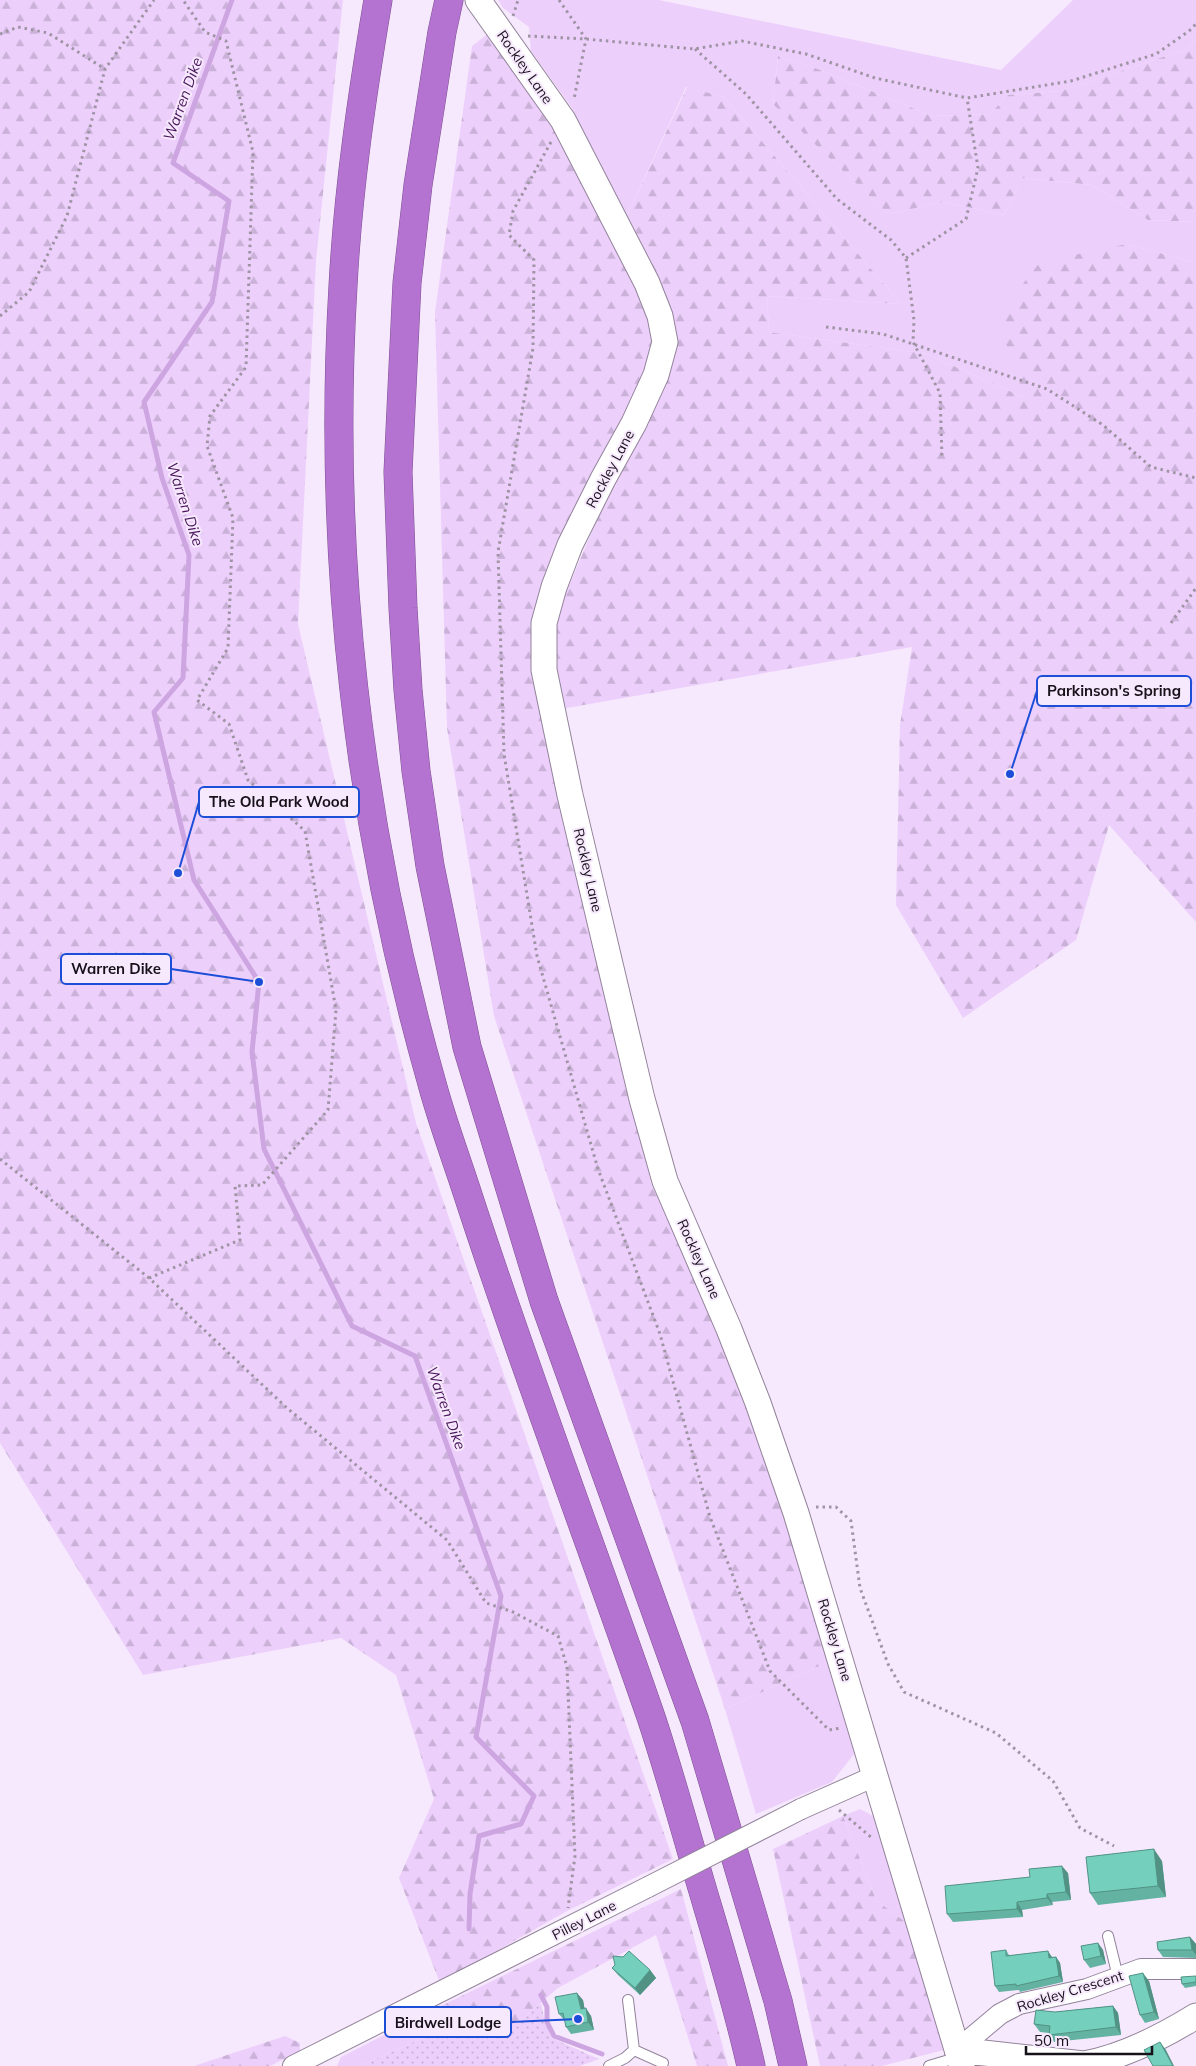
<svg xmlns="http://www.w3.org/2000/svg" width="1196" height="2066" font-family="Mulish,sans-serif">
  <defs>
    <pattern id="forest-firs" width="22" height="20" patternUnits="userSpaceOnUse" patternTransform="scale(1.25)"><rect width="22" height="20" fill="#edcffc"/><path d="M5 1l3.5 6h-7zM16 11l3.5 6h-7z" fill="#cab1d7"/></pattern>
    <pattern id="garden-dots" width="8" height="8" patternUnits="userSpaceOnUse" patternTransform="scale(1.25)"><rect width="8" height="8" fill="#edcffc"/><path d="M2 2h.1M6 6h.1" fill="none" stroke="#cab1d7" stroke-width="1.8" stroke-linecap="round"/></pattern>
  </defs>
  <rect width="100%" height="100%" fill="#f7e9fd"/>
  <path fill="#edcffc" d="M498,0H659L1001,70L1073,0H1196V40L1187,49L1061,91L1008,95L990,114L932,116L815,68L778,56L773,103L888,214L944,202L1004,215L1022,178L1092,185L1148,220L1196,222V263L1127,244L1023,397L927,354L769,332L767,296L901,304L724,97L686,87L625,220L572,108L531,51L529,27L503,8Z
    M828,1662L854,1754L832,1782L756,1814L725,1709Z
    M860,1809L877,1818L912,1927L876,1900L843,1816Z
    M445,2004L467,2019L359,2066H337L341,2057Z"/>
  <path fill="url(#forest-firs)" d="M0,0H343L316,261L298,624L416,1123L673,1859L567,1911L440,1983L399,1878L434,1799L396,1675L341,1638L143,1675L0,1443Z
    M489,33L561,135L607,224L653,329L647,370L535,675L651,1183L722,1340L783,1515L828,1662L725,1709L494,1016L447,728L435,312L472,46Z
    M1196,40V222L1148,220L1092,185L1022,178L1004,215L944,202L888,214L773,104L778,56L815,68L932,116L990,114L1008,95L1061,91L1187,49Z
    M687,87L724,97L901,304L767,296L769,332L927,354L1023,397L997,317L1040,262L1127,244L1196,263V922L1109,825L1076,940L963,1018L896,905L900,725L912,647L561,709L554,667L557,614L613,482L675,352L668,304L625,220Z
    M843,1816L876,1900L912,1927L944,2050L882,2066H820L773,1849Z
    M681,1889L728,2066H697L656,1935L558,1988L522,2019L485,2030L445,2004Z
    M285,2036L300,2043V2051L270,2066H194Z"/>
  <path fill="url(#garden-dots)" d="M541,2003L545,2023L552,2038L599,2059L580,2066H359L467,2019L485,2030L522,2019Z"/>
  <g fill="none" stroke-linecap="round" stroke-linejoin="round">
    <path stroke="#cda5e1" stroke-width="5" d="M232,0L173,163L229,201L212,302L144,402L162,478L189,555L183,678L154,712L194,880L259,982L252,1052L264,1149L352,1326L415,1356L501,1596L476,1737L534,1796L521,1824L479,1836L470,1894L469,1929
      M541,1995L547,2007V2022L554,2036L602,2054"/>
    <g stroke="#92839a" stroke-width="12">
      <path id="service" d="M1108,1936L1118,1977
        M628,2000L634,2050
        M634,2050L663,2063
        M609,2066L625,2058L634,2050
        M929,2066L959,2057"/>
    </g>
    <g stroke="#92839a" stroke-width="22">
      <path id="minor" d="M801,1809L875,1776
        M957,2050L1000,2014L1019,2004L1087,1989L1141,1969H1196
        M293,2066L648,1887"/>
    </g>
    <g stroke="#92839a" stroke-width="27">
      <path id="tertiary" d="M478,0L563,120L647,283L660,316L665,342L656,375L634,423L603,479L570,545L554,587L544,623V670L570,795L642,1099L665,1181L729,1329L758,1403L796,1513L962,2066
        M957,2050L1084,2064C1123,2057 1162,2037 1196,2016"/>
    </g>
    <g stroke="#7d5191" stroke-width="29">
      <path id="motorway" d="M378,0C362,95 348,190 343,286C327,553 358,823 431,1080C441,1118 455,1155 467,1192C524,1368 590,1541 651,1717C669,1771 684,1826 700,1881C718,1942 737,2003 751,2066
        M449,0L442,32L418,185L407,283L398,472L403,608L408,690L416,771L430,866L467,1047L544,1301L695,1721L778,2001L793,2066"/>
    </g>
    <path stroke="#9f94a4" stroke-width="3" stroke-dasharray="2.5 4" stroke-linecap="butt" d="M559,0L586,39L574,99
      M513,16L518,0
      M0,34L18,27L48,33L105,69
      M528,36L586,39L694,49L742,41L806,54L875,78L967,98L1071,81L1156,54L1189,31L1196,24
      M695,49L746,94L837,199L891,240L906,258L914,320L913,342L940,393L942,458
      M551,142L513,211L509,235L534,260L533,348L498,552L504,754L537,956L598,1169L660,1334L710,1517L770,1671L829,1730L841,1728
      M906,258L966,219L978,168L967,98
      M0,316L29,292L67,216L105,69L154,0
      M826,327L883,334L1047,389L1103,425L1151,467L1196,478
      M1171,623L1196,588
      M0,1159L149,1278L287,1408L447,1540L486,1603L513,1612L558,1636L567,1667L575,1856L568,1908
      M149,1278L240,1240L235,1186L262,1185L328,1110L336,1010L305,831L248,780L229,724L197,700L228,648L233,518L207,446L210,416L246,367L253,152L226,41L205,32L183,0
      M816,1507H836L851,1521L860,1588L888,1664L904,1692L996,1733L1053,1781L1080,1828L1114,1846
      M839,1810L872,1838"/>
    <use href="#service" stroke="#fff" stroke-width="10"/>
    <use href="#minor" stroke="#fff" stroke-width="20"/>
    <use href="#tertiary" stroke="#fff" stroke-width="25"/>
    <use href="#motorway" stroke="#b473d1" stroke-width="28"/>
    <g stroke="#92839a" stroke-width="22" stroke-linecap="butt">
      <path id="minor-bridge" d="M648,1887L801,1809"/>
    </g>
    <use href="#minor-bridge" stroke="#fff" stroke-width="20"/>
  </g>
  <path fill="#64b3a2" d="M1162,1861L1166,1897L1098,1905L1090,1893Z
    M1068,1873L1071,1900L1052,1902L1053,1905L1022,1910L1023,1917L953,1922L947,1914Z
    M1190,1937L1196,1944V1958L1163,1957L1158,1950Z
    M1098,1943L1103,1950L1106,1964L1090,1968L1084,1960Z
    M1006,1950L1009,1955L1056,1957L1060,1963L1063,1982L1020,1992L1019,1990L999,1992L995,1986Z
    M612,1968L650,1970L656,1978L640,1995L618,1975Z
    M1196,1976V1986L1185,1988L1182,1984Z
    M1149,1981L1159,2019L1145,2023L1140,2015Z
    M583,2000L584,2008L591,2016L594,2030L571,2034L566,2027L565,2021L559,2014Z
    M1113,2006L1118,2013L1121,2035L1054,2042L1049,2035V2033L1040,2032L1034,2024L1055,2012Z"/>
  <path fill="#519284" d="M1154,1849L1162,1861L1166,1897L1158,1886Z
    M1062,1866L1068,1873L1071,1900L1066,1892Z
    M1047,1894L1052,1902L1053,1905L1047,1898Z
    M1017,1902L1022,1910L1023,1917L1017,1909Z
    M1190,1937L1196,1944V1955L1192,1950Z
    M1098,1943L1103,1950L1106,1964L1101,1956Z
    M1048,1951L1052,1957L1049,1958Z
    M1056,1957L1060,1963L1063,1982L1059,1976Z
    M650,1970L656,1978L640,1995L635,1988Z
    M1143,1973L1149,1981L1159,2019L1154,2012Z
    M577,1993L583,2000L586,2016L581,2009Z
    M1113,2006L1118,2013L1121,2035L1116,2027Z
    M586,2008L591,2016L594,2030L588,2022Z
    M1160,2042L1166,2050L1174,2066H1173Z"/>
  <path fill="#74d0bc" stroke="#519284" d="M1154,1849L1158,1886L1090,1893L1086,1857Z
    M1062,1866L1066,1892L1047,1894V1898L1017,1902V1909L947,1914L945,1886L1030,1877L1029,1869Z
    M1190,1937L1192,1950H1158L1157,1942Z
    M1098,1943L1101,1956L1084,1960L1081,1946Z
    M1006,1950V1956L1048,1951L1049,1958L1056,1957L1059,1976L1016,1986V1984L995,1986L991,1952Z
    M629,1951L650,1970L635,1988L612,1968L615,1965L613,1956L623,1957Z
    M1143,1973L1154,2012L1140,2015L1129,1976Z
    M1196,1976V1982L1182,1984L1181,1977Z
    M577,1993L581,2009L586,2008L588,2022L566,2027L563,2013L559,2014L555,1997Z
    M1113,2006L1116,2027L1049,2035L1050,2026L1034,2024L1036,2010L1055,2012Z
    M1160,2042L1173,2066H1153L1144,2050Z"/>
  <g text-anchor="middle" stroke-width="4" stroke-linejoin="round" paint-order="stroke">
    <g font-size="14" fill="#17111a" stroke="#f7e9fd">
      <text transform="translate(525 67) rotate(55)" y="5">Rockley Lane</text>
      <text transform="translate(610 469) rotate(-62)" y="5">Rockley Lane</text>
      <text transform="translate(588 870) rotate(77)" y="5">Rockley Lane</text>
      <text transform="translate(699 1259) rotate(66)" y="5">Rockley Lane</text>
      <text transform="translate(835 1640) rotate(73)" y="5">Rockley Lane</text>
      <text transform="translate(584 1920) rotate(-27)" y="5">Pilley Lane</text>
      <text transform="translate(1070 1991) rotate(-17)" y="5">Rockley Crescent</text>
    </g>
    <g font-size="15" font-style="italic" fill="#49165c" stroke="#f7e9fd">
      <text transform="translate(183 99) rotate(-70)" y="5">Warren Dike</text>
      <text transform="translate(185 504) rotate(72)" y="5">Warren Dike</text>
      <text transform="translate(446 1408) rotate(70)" y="5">Warren Dike</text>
    </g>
  </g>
  <path fill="none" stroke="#1d4ed8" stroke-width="2" d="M1010 774L1037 691M178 873L199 802M259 982L171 969M578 2019L511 2022"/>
  <g fill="#1d4ed8" stroke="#f7e9fd" stroke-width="2">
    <circle cx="1010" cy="774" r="5"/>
    <circle cx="178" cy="873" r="5"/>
    <circle cx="259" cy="982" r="5"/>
    <circle cx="578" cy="2019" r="5"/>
  </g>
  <g fill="#f7e9fd" stroke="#1d4ed8" stroke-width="2">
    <rect x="1037" y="676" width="154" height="30" rx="5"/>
    <rect x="199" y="787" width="160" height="30" rx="5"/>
    <rect x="61" y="954" width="110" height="30" rx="5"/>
    <rect x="385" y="2007" width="126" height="30" rx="5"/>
  </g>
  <g font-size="15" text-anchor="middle" font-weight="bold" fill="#17111a">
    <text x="1114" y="696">Parkinson's Spring</text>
    <text x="279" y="807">The Old Park Wood</text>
    <text x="116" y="974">Warren Dike</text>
    <text x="448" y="2028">Birdwell Lodge</text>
  </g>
  <path d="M1026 2046v8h126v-8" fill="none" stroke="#17111a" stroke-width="2.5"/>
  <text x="1034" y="2046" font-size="15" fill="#17111a" stroke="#f7e9fd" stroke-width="4" paint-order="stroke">50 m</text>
</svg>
